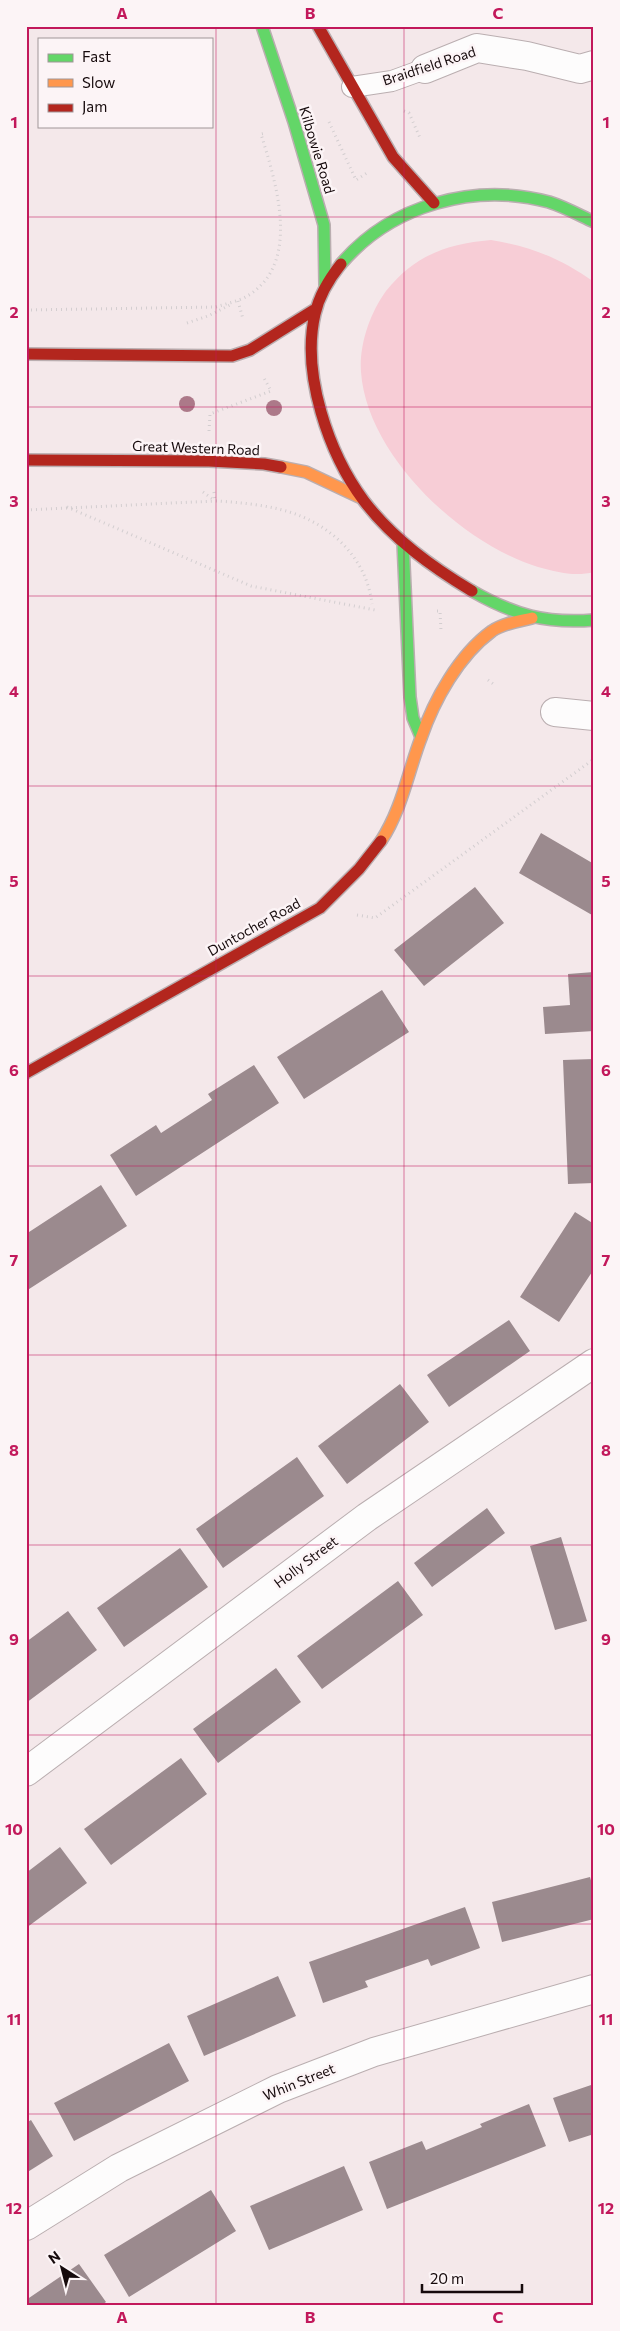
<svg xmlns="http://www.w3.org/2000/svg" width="620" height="2331" font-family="Commissioner,sans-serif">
  <rect width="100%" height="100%" fill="#f4e8ea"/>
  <path fill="#f7cdd6" d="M491,240C532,247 560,258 594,282V572C575,577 556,572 538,567C462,544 367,456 361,372C359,345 370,313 386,291C415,255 447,244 491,240Z"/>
  <path fill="#9b8a8e" d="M541,833L594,864V911L592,915L519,873Z
    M475,887L504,923L424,986L394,950Z
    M594,972V1031L545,1034L543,1007L570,1005L568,974Z
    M382,990L409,1032L304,1099L277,1057Z
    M594,1059V1183L568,1184L563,1060Z
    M254,1065L279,1103L136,1196L110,1155L156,1125L161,1133L212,1100L208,1094Z
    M101,1185L127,1226L26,1291V1234Z
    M575,1212L594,1224V1269L559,1322L520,1297Z
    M509,1320L530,1351L449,1407L427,1375Z
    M400,1384L429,1422L347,1484L318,1446Z
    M297,1457L324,1496L223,1568L196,1529Z
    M487,1508L505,1533L432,1587L414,1563Z
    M561,1537L587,1621L555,1630L530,1546Z
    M180,1548L208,1587L124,1647L97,1608Z
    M398,1581L423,1615L322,1689L297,1656Z
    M68,1611L97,1650L26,1703V1642Z
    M276,1668L301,1702L218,1763L193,1729Z
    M181,1758L207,1794L111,1865L84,1829Z
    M60,1847L87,1883L26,1928V1873Z
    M590,1877L594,1891V1919L502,1942L492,1902Z
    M465,1907L480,1948L431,1966L428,1959L365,1981L368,1987L323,2003L309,1962Z
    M278,1976L296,2016L204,2056L187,2016Z
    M169,2043L189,2081L74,2141L54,2103Z
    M594,2084V2134L569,2142L553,2098Z
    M529,2104L546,2146L387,2209L369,2162L422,2141L426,2150L482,2127L480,2124Z
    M31,2120L53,2156L26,2173V2123Z
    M344,2166L363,2210L269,2250L250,2206Z
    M211,2190L236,2231L129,2297L104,2255Z
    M79,2264L106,2302L102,2305H26V2300Z"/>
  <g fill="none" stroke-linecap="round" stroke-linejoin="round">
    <g stroke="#baaeb0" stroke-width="22">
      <path id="lane" d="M352,87L392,81L425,69"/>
    </g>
    <g stroke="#baaeb0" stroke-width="30">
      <path id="street" d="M425,69L477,48L527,56L580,69L594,65
        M555,712L594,716
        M26,1772L367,1517L594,1363
        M26,2226L119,2168L278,2089L374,2052L594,1989"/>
    </g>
    <g stroke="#baaeb0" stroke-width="14">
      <path id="fast" d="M262,26L294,122L324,225L325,285
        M341,264C391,205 474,182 549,202C565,207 579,215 594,222
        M403,543L410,697L413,718L421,737
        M472,591C514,615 546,624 594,620"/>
    </g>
    <g stroke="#baaeb0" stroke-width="14">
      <path id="slow" d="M281,467L306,472L359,497
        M381,841C402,809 408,772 421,738C434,700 459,655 492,631C504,623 519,621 532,618"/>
    </g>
    <g stroke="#baaeb0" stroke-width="14">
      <path id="jam" d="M318,26L393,157L434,203
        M341,264C329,279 319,296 315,314C301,374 329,454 364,501C393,539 432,567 472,591
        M26,354L232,356L250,350L314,310
        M26,460L209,461L264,464L281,467
        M26,1073L320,908L359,869L381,841"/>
    </g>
    <path stroke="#d3ced0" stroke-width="3" stroke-dasharray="1 4" stroke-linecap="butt" d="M404,111L409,113L421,140
      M329,122L356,180L367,173
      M238,301L243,319
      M26,310L216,307C228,303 241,301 252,293C301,258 275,180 261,134L266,133
      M187,323L208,316L232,304
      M209,431L210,414L271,391L264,378
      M203,492L214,500
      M214,492L215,501C239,502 276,506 298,515C337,530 367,562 372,604
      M67,507L251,586L375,610
      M26,510L215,501
      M437,611H440L441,631
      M488,680L496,686
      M357,915L375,918L594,759"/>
    <use href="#lane" stroke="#fdfcfc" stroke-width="20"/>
    <use href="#street" stroke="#fdfcfc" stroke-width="28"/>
    <use href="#fast" stroke="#63d668" stroke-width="11"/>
    <use href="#slow" stroke="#ff974d" stroke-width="11"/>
    <use href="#jam" stroke="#b3261e" stroke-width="11"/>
  </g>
  <g fill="#ac7989">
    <circle cx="187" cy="404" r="8"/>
    <circle cx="274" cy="408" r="8"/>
  </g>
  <path fill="none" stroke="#c2185b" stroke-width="1" stroke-opacity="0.55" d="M216,26V2305M404,26V2305M26,217H594M26,407H594M26,596H594M26,786H594M26,976H594M26,1166H594M26,1355H594M26,1545H594M26,1735H594M26,1924H594M26,2114H594"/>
  <g text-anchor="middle" stroke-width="5" stroke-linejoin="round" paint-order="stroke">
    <g font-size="14" fill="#160a0c" stroke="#fcf4f6">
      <text transform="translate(429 66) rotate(-18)" y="5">Braidfield Road</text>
      <text transform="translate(317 150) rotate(73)" y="5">Kilbowie Road</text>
      <text transform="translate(196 448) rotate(2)" y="5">Great Western Road</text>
      <text transform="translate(254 927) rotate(-29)" y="5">Duntocher Road</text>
      <text transform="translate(306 1562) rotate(-37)" y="5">Holly Street</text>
      <text transform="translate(299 2082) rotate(-22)" y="5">Whin Street</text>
    </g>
  </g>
  <rect width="620" height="2331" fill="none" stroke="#fcf4f6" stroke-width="55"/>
  <rect x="38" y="38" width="175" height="90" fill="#fcf4f6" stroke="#a09698"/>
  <rect x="48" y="54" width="25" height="8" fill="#63d668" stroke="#a09698"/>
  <text x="82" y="62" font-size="15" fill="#160a0c">Fast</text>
  <rect x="48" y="79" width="25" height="8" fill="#ff974d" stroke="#a09698"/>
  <text x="82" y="88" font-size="15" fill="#160a0c">Slow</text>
  <rect x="48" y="104" width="25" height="8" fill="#b3261e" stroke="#a09698"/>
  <text x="82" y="112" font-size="15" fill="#160a0c">Jam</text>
  <g transform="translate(62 2268) rotate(324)" stroke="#fcf4f6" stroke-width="4" paint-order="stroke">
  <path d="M0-4L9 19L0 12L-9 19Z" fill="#160a0c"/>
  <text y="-8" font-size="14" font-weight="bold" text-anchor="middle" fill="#160a0c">N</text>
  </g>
  <path d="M422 2284v8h100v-8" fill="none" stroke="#160a0c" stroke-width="2.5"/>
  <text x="430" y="2284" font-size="15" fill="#160a0c" stroke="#fcf4f6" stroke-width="4" paint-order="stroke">20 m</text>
  <rect x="28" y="28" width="564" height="2276" fill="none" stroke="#c2185b" stroke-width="2"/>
  <g font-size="16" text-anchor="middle" font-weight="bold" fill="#c2185b">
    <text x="122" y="19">A</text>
    <text x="310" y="19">B</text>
    <text x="498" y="19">C</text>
    <text x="14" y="128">1</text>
    <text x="606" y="128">1</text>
    <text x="14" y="318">2</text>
    <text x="606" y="318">2</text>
    <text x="14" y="507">3</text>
    <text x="606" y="507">3</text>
    <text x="14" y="697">4</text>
    <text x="606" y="697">4</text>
    <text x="14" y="887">5</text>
    <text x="606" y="887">5</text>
    <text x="14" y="1076">6</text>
    <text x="606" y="1076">6</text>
    <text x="14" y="1266">7</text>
    <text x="606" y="1266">7</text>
    <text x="14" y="1456">8</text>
    <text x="606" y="1456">8</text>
    <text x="14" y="1645">9</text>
    <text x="606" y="1645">9</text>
    <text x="14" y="1835">10</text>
    <text x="606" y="1835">10</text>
    <text x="14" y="2025">11</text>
    <text x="606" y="2025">11</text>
    <text x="14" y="2214">12</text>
    <text x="606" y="2214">12</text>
    <text x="122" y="2323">A</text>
    <text x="310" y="2323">B</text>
    <text x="498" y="2323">C</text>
  </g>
</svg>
